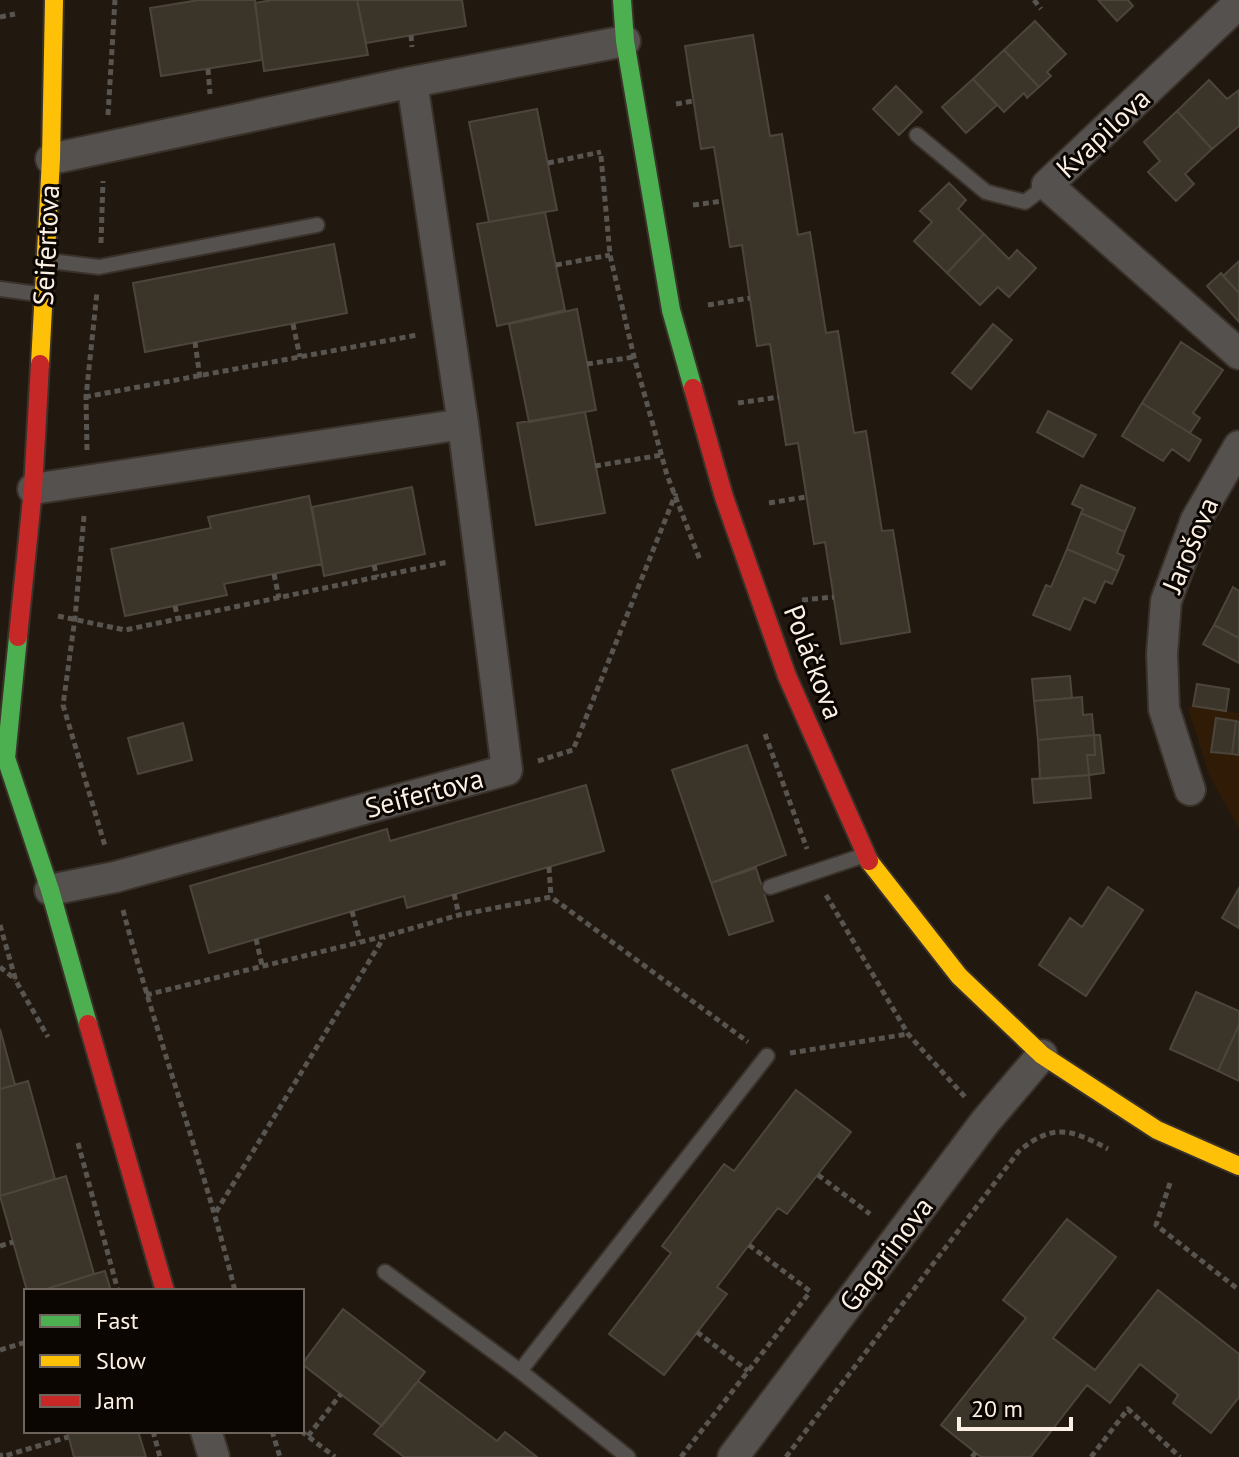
<svg xmlns="http://www.w3.org/2000/svg" width="1239" height="1457" font-family="'PT Sans',sans-serif">
  <rect width="100%" height="100%" fill="#21180f"/>
  <path fill="#301c06" d="M1193,706L1239,713V829L1209,775L1188,708Z"/>
  <path fill="#3b3529" stroke="#4b453c" stroke-width="2" d="M199,0H255L262,60L161,76L150,8Z
    M272,0H357L368,55L264,71L255,3Z
    M357,0H462L466,26L366,43Z
    M1098,0H1128L1133,6L1117,21Z
    M1035,21L1066,54L1047,72L1051,76L1039,87L1004,50Z
    M753,35L770,136L782,134L798,235L810,232L826,333L838,331L854,433L866,431L882,531L893,530L910,632L841,644L825,542L814,544L798,443L786,445L770,344L757,346L742,245L730,247L714,147L701,149L685,46Z
    M1004,50L1039,87L1027,98L1024,93L1004,112L973,79Z
    M973,79L997,105L966,133L942,107Z
    M1209,80L1227,99L1239,90V126L1212,149L1177,111Z
    M896,86L922,112L899,135L873,109Z
    M537,109L557,210L489,222L469,122Z
    M1177,111L1212,149L1185,174L1194,184L1176,201L1148,172L1160,161L1144,142Z
    M949,183L966,200L958,209L984,234L947,273L914,241L932,222L920,211Z
    M545,212L565,310L497,326L477,224Z
    M984,234L1009,259L1017,250L1036,268L1009,297L998,287L980,305L947,273Z
    M334,244L347,313L145,352L133,283Z
    M1239,261V293L1223,276Z
    M1221,273L1239,293V322L1207,286Z
    M577,309L596,410L529,422L509,324Z
    M993,324L1012,340L971,389L952,373Z
    M1181,342L1223,370L1193,413L1200,418L1190,433L1142,403Z
    M1142,403L1201,440L1189,461L1172,449L1163,461L1122,436Z
    M1048,411L1096,435L1083,457L1037,432Z
    M585,412L605,513L536,525L517,423Z
    M1081,485L1135,508L1125,532L1081,513L1083,509L1072,504Z
    M412,487L425,554L324,576L312,507Z
    M309,496L322,564L224,584L227,595L125,616L111,549L211,528L208,517Z
    M1081,513L1125,532L1117,553L1124,556L1118,571L1067,549Z
    M1067,549L1118,571L1112,584L1105,581L1095,603L1084,598L1070,630L1033,615L1046,585L1051,587Z
    M1233,587L1239,591V638L1214,625Z
    M1214,625L1239,638V663L1203,644Z
    M1070,676L1072,698L1034,701L1032,679Z
    M1197,684L1229,689L1226,711L1193,706Z
    M1082,697L1083,715L1092,714L1094,735L1038,740L1034,701Z
    M1216,718L1236,721L1232,754L1211,752Z
    M1236,721L1239,722V755L1232,754Z
    M183,723L192,760L138,774L128,738Z
    M1094,735L1095,755H1087L1089,775L1040,779L1038,740Z
    M1094,735H1100L1104,773L1089,775L1087,755H1095Z
    M747,745L786,855L711,883L672,770Z
    M1089,775L1091,798L1034,803L1032,779Z
    M586,785L604,851L407,908L404,896L209,953L190,886L387,829L390,841Z
    M756,868L773,921L729,935L711,883Z
    M1108,887L1143,910L1086,996L1039,965L1070,918L1082,927Z
    M1239,888V928L1222,918Z
    M1196,992L1239,1011V1025L1218,1071L1170,1049Z
    M1239,1025V1081L1218,1071Z
    M0,1029L15,1085L0,1089Z
    M28,1081L55,1179L0,1196V1089Z
    M796,1090L851,1132L787,1214L778,1208L749,1245L717,1287L727,1294L664,1375L609,1334L671,1253L662,1246L724,1164L734,1171Z
    M66,1176L94,1274L40,1291H27L0,1196Z
    M1067,1219L1116,1257L1053,1338L1095,1370L1158,1290L1239,1354V1397L1211,1433L1173,1403L1178,1395L1140,1364L1110,1403L1087,1385L1031,1457H981L941,1425L1026,1318L1003,1300Z
    M105,1271L111,1291H40L94,1274Z
    M343,1309L425,1372L382,1426L302,1364Z
    M418,1381L497,1441L505,1432L537,1457H404L374,1434Z
    M67,1431H138L146,1457H74Z"/>
  <g fill="none" stroke-linecap="round" stroke-linejoin="round">
    <g stroke="#3a322a" stroke-width="18">
      <path id="lane" d="M917,135L986,192L1025,202L1047,185
        M50,261L99,267L317,225
        M0,289L38,294
        M770,887L859,857
        M385,1272L520,1371L628,1457
        M520,1371L767,1056"/>
    </g>
    <g stroke="#3a322a" stroke-width="34">
      <path id="street" d="M1239,3L1047,185L1239,354
        M51,159L412,82L625,41
        M33,489L463,424
        M1190,790L1164,709L1162,654L1166,601L1196,520L1239,446
        M50,890L115,877L507,770L463,424L412,82
        M206,1431L214,1457
        M733,1457L985,1122L1042,1055"/>
    </g>
    <g stroke="#3a322a" stroke-width="22">
      <path id="fast" d="M622,0L625,41L671,310L693,388
        M18,637L6,758L50,890L88,1024"/>
    </g>
    <g stroke="#3a322a" stroke-width="22">
      <path id="slow" d="M40,364L51,159L54,0
        M869,861L959,976L1042,1055L1157,1130L1239,1166"/>
    </g>
    <g stroke="#3a322a" stroke-width="22">
      <path id="jam" d="M693,388L724,497L787,676L869,861
        M18,637L33,489L40,364
        M88,1024L165,1291"/>
    </g>
    <path stroke="#58544f" stroke-width="5" stroke-dasharray="6 4" stroke-linecap="butt" d="M1034,0L1041,9
      M0,17L15,14
      M411,35L412,47
      M208,69L210,94
      M676,104L693,101
      M108,115L115,0
      M601,156L610,255L634,357L667,475L700,560
      M548,163L601,152
      M693,205L723,201
      M101,243L103,181
      M556,265L610,255
      M708,305L750,298
      M293,324L300,357
      M195,342L200,378
      M587,364L634,357
      M85,397L417,335
      M738,403L779,397
      M87,450L86,397L97,292
      M595,466L662,455
      M769,503L806,497
      M84,516L75,618L63,705L105,846
      M374,565L377,577
      M274,574L279,598
      M802,600L834,597
      M175,606L178,619
      M58,616L125,630L448,562
      M765,734L807,849
      M538,761L573,750L676,493
      M549,867L551,897
      M454,894L459,915
      M826,895L908,1034L965,1097
      M123,910C157,1038 203,1162 235,1291
      M352,911L360,941
      M0,925L16,981L48,1037
      M256,939L262,965
      M0,967L16,980
      M146,995L385,936L459,915L551,897L748,1042
      M790,1053L908,1034
      M78,1143L118,1291
      M818,1175L870,1214
      M1170,1183L1156,1225L1239,1290
      M216,1212L384,937
      M749,1245L811,1292
      M0,1246L13,1242
      M697,1332L748,1371
      M0,1350L26,1342
      M153,1431L160,1457
      M272,1431L280,1457
      M301,1431L335,1457
      M308,1436L341,1394
      M0,1453L1,1457L68,1437
      M681,1457L810,1292
      M786,1457L1019,1151C1053,1123 1071,1129 1108,1149
      M972,1457L976,1452
      M1091,1457L1128,1409L1180,1457"/>
    <use href="#lane" stroke="#55514e" stroke-width="14"/>
    <use href="#street" stroke="#55514e" stroke-width="30"/>
    <use href="#fast" stroke="#4caf50" stroke-width="18"/>
    <use href="#slow" stroke="#ffc107" stroke-width="18"/>
    <use href="#jam" stroke="#c62828" stroke-width="18"/>
  </g>
  <g text-anchor="middle" stroke-width="6" stroke-linejoin="round" paint-order="stroke">
    <g font-size="28" fill="#fcf0e5" stroke="#0c0602">
      <text transform="translate(1103 133) rotate(-43)" y="10">Kvapilova</text>
      <text transform="translate(46 245) rotate(-87)" y="10">Seifertova</text>
      <text transform="translate(1190 545) rotate(-67)" y="10">Jarošova</text>
      <text transform="translate(814 662) rotate(69)" y="10">Poláčkova</text>
      <text transform="translate(424 793) rotate(-15)" y="10">Seifertova</text>
      <text transform="translate(886 1254) rotate(-53)" y="10">Gagarinova</text>
    </g>
  </g>
  <rect x="24" y="1289" width="280" height="144" fill="#0c0602" stroke="#6c645d" stroke-width="2"/>
  <rect x="40" y="1315" width="40" height="12" fill="#4caf50" stroke="#6c645d" stroke-width="2"/>
  <text x="96" y="1329" font-size="24" fill="#fcf0e5">Fast</text>
  <rect x="40" y="1355" width="40" height="12" fill="#ffc107" stroke="#6c645d" stroke-width="2"/>
  <text x="96" y="1369" font-size="24" fill="#fcf0e5">Slow</text>
  <rect x="40" y="1395" width="40" height="12" fill="#c62828" stroke="#6c645d" stroke-width="2"/>
  <text x="96" y="1409" font-size="24" fill="#fcf0e5">Jam</text>
  <path d="M959 1417v12h112v-12" fill="none" stroke="#fcf0e5" stroke-width="4"/>
  <text x="971" y="1417" font-size="24" fill="#fcf0e5" stroke="#0c0602" stroke-width="6" paint-order="stroke">20 m</text>
</svg>
